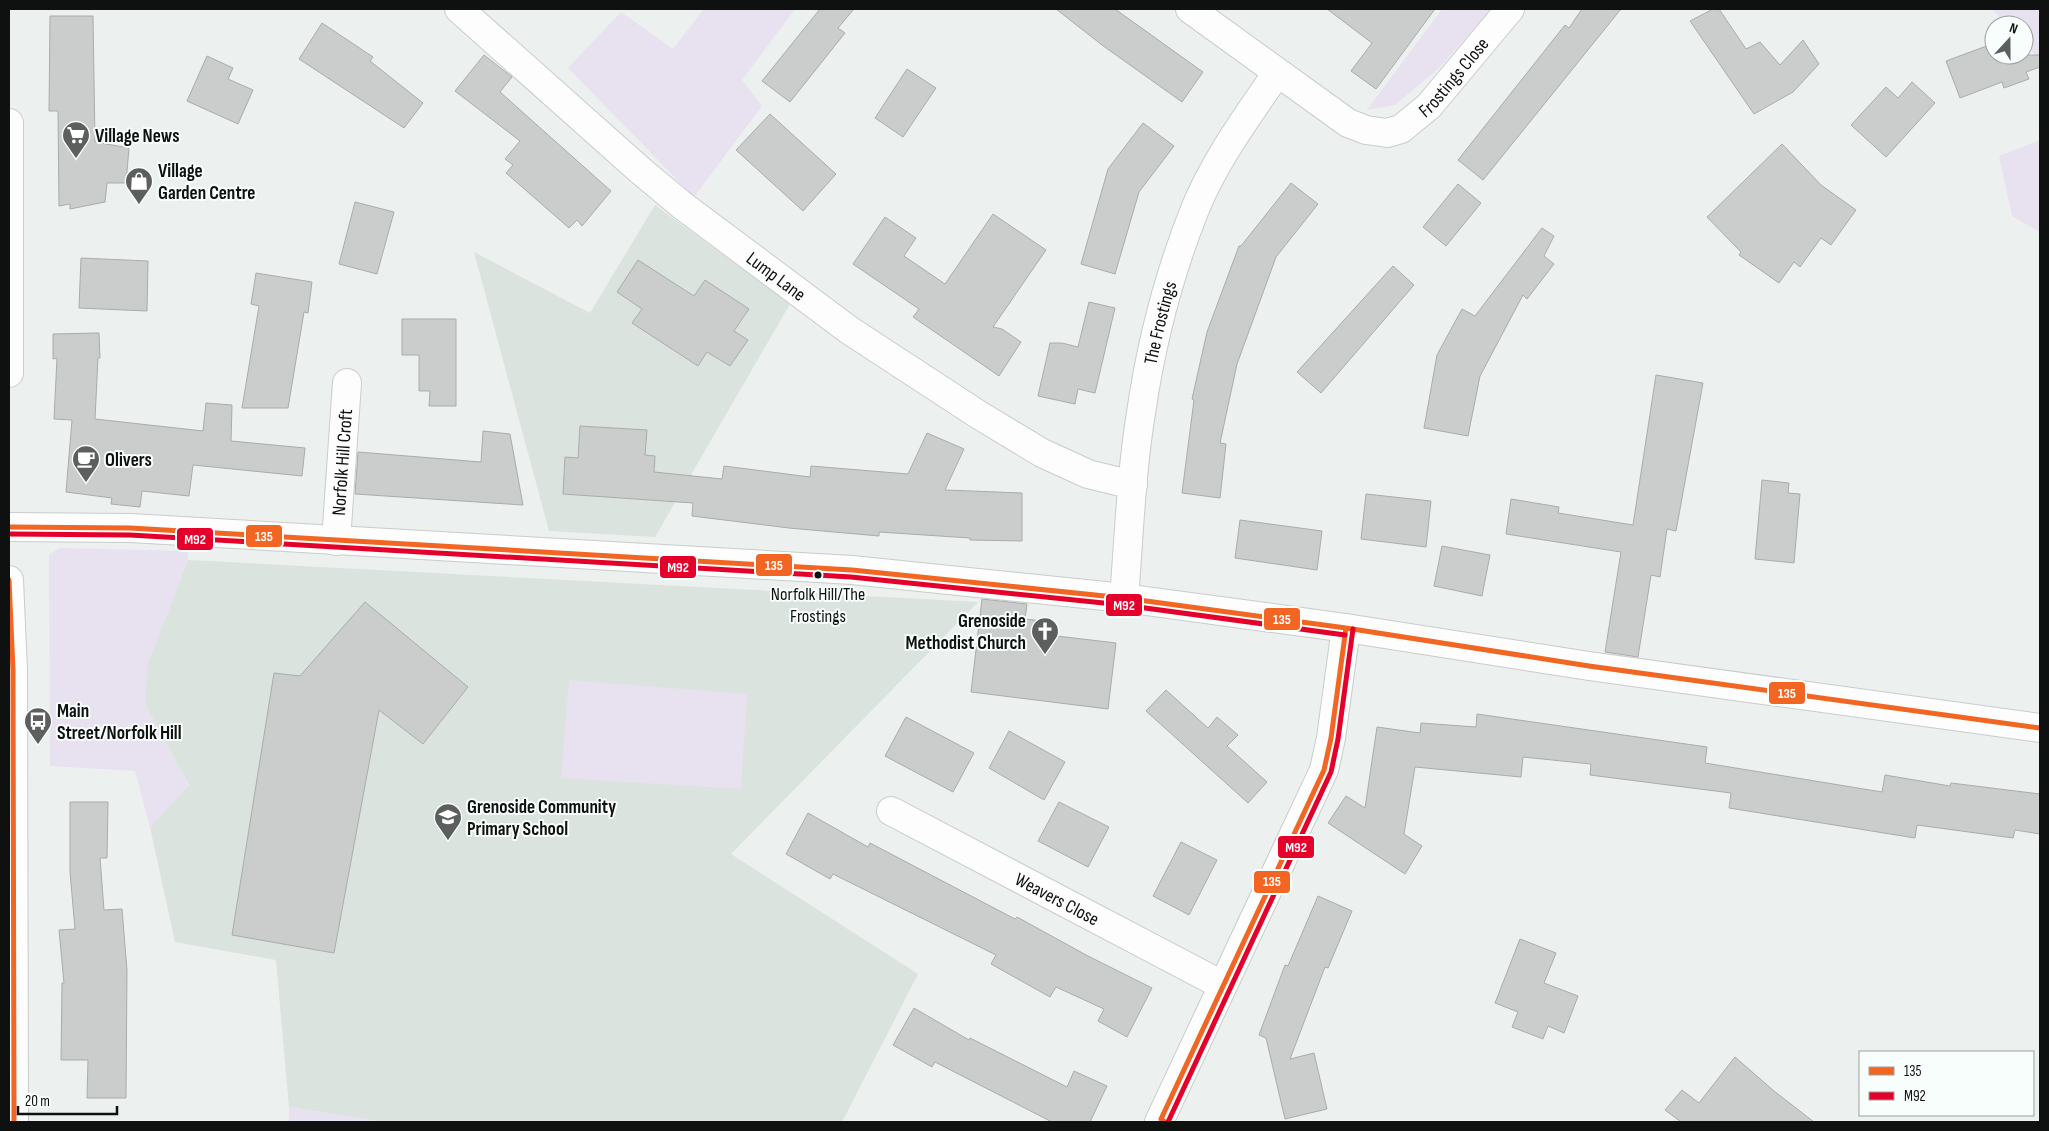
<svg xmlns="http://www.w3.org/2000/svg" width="2049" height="1131" font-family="'Sofia Sans Condensed',sans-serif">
  <rect width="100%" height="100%" fill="#ecf0ee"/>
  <path fill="#dae3de" d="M655,205L790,304L655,537L549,531L474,252L590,313Z
    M188,560L978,602L731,854L918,974L842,1122H384L289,1107L276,960L175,942L150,827L189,785L145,704L147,665Z"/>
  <path fill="#e8e1ef" d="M704,9H795L742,80L762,106L694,197L568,68L621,12L673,49Z
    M1442,9H1491L1438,69L1395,105L1367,110Z
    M1992,9H2040V60L2024,43V25H2007Z
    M2040,140V232L2012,216L1999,156Z
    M59,548L188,551V560L147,665L145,704L189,785L150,827L135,771L50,766L49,555Z
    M569,680L747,694L741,789L561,778Z
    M289,1107L384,1122H289Z"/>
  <path fill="#cacdcc" stroke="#a9acab" d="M820,9H854L838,28L845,33L790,102L762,81Z
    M1056,9H1115L1203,72L1182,102L1102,45Z
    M1327,9H1435L1376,89L1351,71L1372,43Z
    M1582,9H1621L1483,180L1458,160L1565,25L1569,28Z
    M1713,9H1719L1746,49L1760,42L1780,65L1803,40L1819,64L1793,92L1754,114L1690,21Z
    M50,16H93L95,142L129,148L126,183H107L105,202L70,209V204L59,206L58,111H49Z
    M322,23L373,57L370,61L423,103L404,128L299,59Z
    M1992,44L1994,55H2040V67L2026,72L2029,79L2004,88L2002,82L1960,98L1946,61Z
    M484,55L512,77L500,92L611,191L582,226L577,220L569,228L506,173L513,165L505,159L520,141L455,91Z
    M207,56L233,68L228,79L253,90L238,124L187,101Z
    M907,69L936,88L903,137L875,118Z
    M1912,82L1935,103L1886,157L1851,125L1886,87L1898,98Z
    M770,114L836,174L803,211L736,150Z
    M1143,123L1174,146L1139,192L1115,274L1081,264L1108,169Z
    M1782,144L1821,185L1856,210L1831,245L1821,238L1800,267L1794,262L1779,283L1739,255L1741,252L1707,217Z
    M1291,183L1318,204L1276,257L1237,364L1220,443L1226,444L1220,498L1182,493L1194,400L1192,399L1207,332L1239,246H1241Z
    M1458,184L1481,203L1446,246L1423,227Z
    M355,202L394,212L377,274L339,264Z
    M993,214L1046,250L993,327L1002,329L1021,342L999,376L913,317L919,309L853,264L885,217L916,238L904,256L945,284Z
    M1542,228L1554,236L1544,256L1554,264L1527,299L1523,295L1480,376L1468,436L1424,428L1437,355L1462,309L1475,316Z
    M81,258L148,261L147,311L79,308Z
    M638,260L694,296L705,280L749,309L734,331L748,340L730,366L707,352L698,366L632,323L642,309L617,292Z
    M1393,266L1414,285L1321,393L1297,372Z
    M256,273L312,282L308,313L304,312L288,408H242L259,306L251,304Z
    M1089,302L1115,308L1095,393L1078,389L1075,404L1038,396L1050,343H1062L1078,347Z
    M402,319H456V406H429L430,391H419V355H402Z
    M99,333L100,358H98L95,419L203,431L206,403L232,405L231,441L305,448L302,476L193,465L189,496L142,491L140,507L111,504L112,498L66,492L72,420L54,419L57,358L53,359V334Z
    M1656,375L1703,383L1676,531L1667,529L1660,577L1651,575L1638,657L1605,652L1621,552L1506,534L1511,499L1559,507L1558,513L1633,525Z
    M580,426L647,430L645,455L655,456L654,472L722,479L724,466L810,477L811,466L908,474L927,433L964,449L945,490L1022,493V541L970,540V538L879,532V536L789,528L692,516L693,503L563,494L565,457L578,458Z
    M483,431L510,434L523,505L355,494L358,452L481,462Z
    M1762,480L1789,483L1788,493L1800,494L1794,563L1755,559Z
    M1366,494L1431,501L1426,547L1361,539Z
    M1240,520L1322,531L1317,570L1235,558Z
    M1442,546L1490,555L1482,596L1434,586Z
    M982,599L1027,604L1025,619L1042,621L1040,634L1116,643L1108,709L971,692Z
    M365,602L468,687L423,744L379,710L334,953L232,935L274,673L300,676Z
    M1166,690L1208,728L1217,717L1238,735L1227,746L1267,782L1248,803L1146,711Z
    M1477,714L1707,747L1705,763L1882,792L1885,775L1950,786L1951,783L2040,794V834L2015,830L2013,838L1917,825L1915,838L1729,808L1731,793L1590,775L1591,764L1523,757L1521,777L1415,767L1404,834L1422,846L1405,874L1328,823L1346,796L1365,808L1377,727L1420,733L1421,723L1476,727Z
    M906,717L974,753L953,792L885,756Z
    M1009,731L1065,762L1044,800L989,768Z
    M70,802H108L107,858H100L104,910L122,909L127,970L126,1098H87L88,1060H61L62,983H64L59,930L75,929L70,872Z
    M1059,802L1109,827L1088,867L1038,841Z
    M808,813L868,847L870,843L1015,919L1017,917L1088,956L1152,988L1127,1037L1098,1021L1104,1009L1056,987L1050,997L991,964L996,955L833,874L830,879L786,854Z
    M1181,842L1217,860L1189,915L1153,896Z
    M1318,896L1352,911L1328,968L1325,967L1290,1059L1314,1053L1327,1109L1285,1119L1266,1038L1259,1035L1285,965L1288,966Z
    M1520,939L1556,953L1544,983L1578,996L1564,1033L1548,1026L1543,1039L1512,1027L1518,1012L1495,1003Z
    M914,1008L969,1040L970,1038L1067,1087L1074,1071L1107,1086L1090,1122H1052L935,1062L932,1067L893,1045Z
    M1735,1057L1774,1091L1814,1122H1681L1665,1110L1682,1090L1699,1103Z"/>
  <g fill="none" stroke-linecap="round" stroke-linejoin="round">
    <g stroke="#c9cccb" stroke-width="30">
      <g id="street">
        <path id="s1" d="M459,9L641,171L683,206L849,330L979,415L1042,453L1088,474L1133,485"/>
        <path id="s2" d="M1190,9L1348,123L1366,130L1387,133L1401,129L1429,106L1510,9"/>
        <path d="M9,123V373"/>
        <path d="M9,527L130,528L852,570L1124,598L1346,628L1589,666L2040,728"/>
        <path id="s3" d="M336,541L347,383"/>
        <path d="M9,580L13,670L14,1122"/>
        <path id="s4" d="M1124,598C1129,537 1131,474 1141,413C1151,344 1169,274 1195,209C1215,160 1247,117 1277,73"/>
        <path id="s5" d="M891,811L1222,985"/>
        <path d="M1159,1122L1324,770L1331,738L1346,628"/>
      </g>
    </g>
    <use href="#street" stroke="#fcfdfc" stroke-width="28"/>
    <g stroke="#f8fefb" stroke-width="9">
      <path id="bus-1" d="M9,527L130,528L852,570L1124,598L1346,628L1589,666L2040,728
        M9,580L13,670L14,1122
        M1165,1122L1161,1119L1324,770L1331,738L1346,628"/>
    </g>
    <g stroke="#f8fefb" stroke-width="9">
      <path id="bus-2" d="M9,534L130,535L851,577L1123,605L1345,635
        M1168,1122L1331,772L1338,739L1353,629"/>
    </g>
    <use href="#bus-1" stroke="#f26522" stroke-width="5"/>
    <use href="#bus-2" stroke="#e4002b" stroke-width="5"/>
  </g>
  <defs>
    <g id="supermarket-pin" transform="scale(1.4375)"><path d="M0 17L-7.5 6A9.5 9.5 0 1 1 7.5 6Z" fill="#5c5f5e" stroke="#f8fefb"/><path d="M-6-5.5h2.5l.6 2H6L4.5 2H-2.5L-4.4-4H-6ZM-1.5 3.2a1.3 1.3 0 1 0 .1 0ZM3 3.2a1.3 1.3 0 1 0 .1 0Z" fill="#fff"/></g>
    <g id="shop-pin" transform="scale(1.4375)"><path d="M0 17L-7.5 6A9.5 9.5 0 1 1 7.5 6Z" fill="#5c5f5e" stroke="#f8fefb"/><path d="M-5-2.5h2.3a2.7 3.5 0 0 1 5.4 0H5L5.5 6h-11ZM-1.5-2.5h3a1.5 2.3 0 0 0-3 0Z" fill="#fff"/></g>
    <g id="cafe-pin" transform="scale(1.4375)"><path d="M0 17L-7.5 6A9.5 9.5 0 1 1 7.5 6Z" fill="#5c5f5e" stroke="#f8fefb"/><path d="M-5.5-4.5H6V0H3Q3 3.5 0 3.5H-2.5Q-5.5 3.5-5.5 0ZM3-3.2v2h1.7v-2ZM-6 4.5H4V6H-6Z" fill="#fff"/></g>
    <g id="church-pin" transform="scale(1.4375)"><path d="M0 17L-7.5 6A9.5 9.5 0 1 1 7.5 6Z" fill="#5c5f5e" stroke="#f8fefb"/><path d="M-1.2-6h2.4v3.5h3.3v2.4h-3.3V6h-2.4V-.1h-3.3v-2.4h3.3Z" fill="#fff"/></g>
    <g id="bus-pin" transform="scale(1.4375)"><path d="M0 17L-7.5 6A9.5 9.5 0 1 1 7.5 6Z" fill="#5c5f5e" stroke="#f8fefb"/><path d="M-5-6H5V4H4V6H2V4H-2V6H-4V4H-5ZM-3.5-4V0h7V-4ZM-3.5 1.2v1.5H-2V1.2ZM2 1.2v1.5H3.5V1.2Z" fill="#fff"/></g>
    <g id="school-pin" transform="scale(1.4375)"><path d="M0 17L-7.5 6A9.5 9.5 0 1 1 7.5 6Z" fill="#5c5f5e" stroke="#f8fefb"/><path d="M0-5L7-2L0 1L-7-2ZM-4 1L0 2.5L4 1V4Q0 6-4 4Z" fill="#fff"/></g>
  </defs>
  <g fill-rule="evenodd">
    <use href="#supermarket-pin" x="76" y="135"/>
    <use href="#shop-pin" x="139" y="181"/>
    <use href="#cafe-pin" x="86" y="459"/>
    <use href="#church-pin" x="1045" y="631"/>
    <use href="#bus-pin" x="38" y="721"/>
    <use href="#school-pin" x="448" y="817"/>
  </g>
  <circle fill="#0f1110" stroke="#f8fefb" stroke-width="2" cx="818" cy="575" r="4.5"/>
  <g text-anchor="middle" stroke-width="4" stroke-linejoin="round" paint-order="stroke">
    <g font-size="18" fill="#0f1110" stroke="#f8fefb">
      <text x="818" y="600">Norfolk Hill/The<tspan x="818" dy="22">Frostings</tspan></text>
    </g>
    <g font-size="19" fill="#0f1110" stroke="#f8fefb">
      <text dy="7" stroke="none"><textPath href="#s2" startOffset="324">Frostings Close</textPath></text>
      <text dy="7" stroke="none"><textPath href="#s1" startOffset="415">Lump Lane</textPath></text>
      <text dy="7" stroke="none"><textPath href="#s4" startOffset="278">The Frostings</textPath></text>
      <text dy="7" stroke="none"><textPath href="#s3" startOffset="79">Norfolk Hill Croft</textPath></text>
      <text dy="7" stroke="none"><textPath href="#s5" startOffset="188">Weavers Close</textPath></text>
    </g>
    <g font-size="19" font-weight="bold" fill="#0f1110" stroke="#f8fefb" text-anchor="start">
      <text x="95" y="142">Village News</text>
      <text x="158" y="177">Village<tspan x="158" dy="22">Garden Centre</tspan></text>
      <text x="105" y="466">Olivers</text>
      <text x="1026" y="627" text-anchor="end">Grenoside<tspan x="1026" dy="22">Methodist Church</tspan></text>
      <text x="57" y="717">Main<tspan x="57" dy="22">Street/Norfolk Hill</tspan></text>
      <text x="467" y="813">Grenoside Community<tspan x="467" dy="22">Primary School</tspan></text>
    </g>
  </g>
  <g stroke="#f8fefb" stroke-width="2">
    <rect x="245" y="524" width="38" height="24" rx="5" fill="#f26522"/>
    <rect x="176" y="527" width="38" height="24" rx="5" fill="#e4002b"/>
    <rect x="755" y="553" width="38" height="24" rx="5" fill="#f26522"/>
    <rect x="659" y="555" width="38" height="24" rx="5" fill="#e4002b"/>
    <rect x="1105" y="593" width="38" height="24" rx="5" fill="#e4002b"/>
    <rect x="1263" y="607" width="38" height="24" rx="5" fill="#f26522"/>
    <rect x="1768" y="681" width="38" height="24" rx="5" fill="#f26522"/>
    <rect x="1277" y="835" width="38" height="24" rx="5" fill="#e4002b"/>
    <rect x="1253" y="870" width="38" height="24" rx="5" fill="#f26522"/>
  </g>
  <g font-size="14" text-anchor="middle" font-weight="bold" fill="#fff">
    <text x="264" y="541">135</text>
    <text x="195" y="544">M92</text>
    <text x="774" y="570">135</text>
    <text x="678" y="572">M92</text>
    <text x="1124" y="610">M92</text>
    <text x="1282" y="624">135</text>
    <text x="1787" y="698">135</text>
    <text x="1296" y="852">M92</text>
    <text x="1272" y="886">135</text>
  </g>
  <rect width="2049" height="1131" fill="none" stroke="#0f1110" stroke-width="20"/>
  <rect x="1859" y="1051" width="175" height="65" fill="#f8fefb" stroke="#9b9f9d"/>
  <rect x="1869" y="1067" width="25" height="8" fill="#f26522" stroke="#9b9f9d"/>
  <text x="1904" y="1076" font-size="15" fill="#0f1110">135</text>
  <rect x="1869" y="1092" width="25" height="8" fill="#e4002b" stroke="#9b9f9d"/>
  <text x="1904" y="1101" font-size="15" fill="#0f1110">M92</text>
  <g transform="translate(2009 40) rotate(21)"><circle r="24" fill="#f8fefb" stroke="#9b9f9d"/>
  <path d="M0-4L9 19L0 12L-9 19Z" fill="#5c5f5e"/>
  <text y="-8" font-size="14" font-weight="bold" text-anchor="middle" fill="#0f1110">N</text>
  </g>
  <path d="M18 1106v8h99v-8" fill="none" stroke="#0f1110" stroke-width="2.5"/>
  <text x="25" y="1106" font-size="15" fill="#0f1110" stroke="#f8fefb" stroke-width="4" paint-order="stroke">20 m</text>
</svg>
